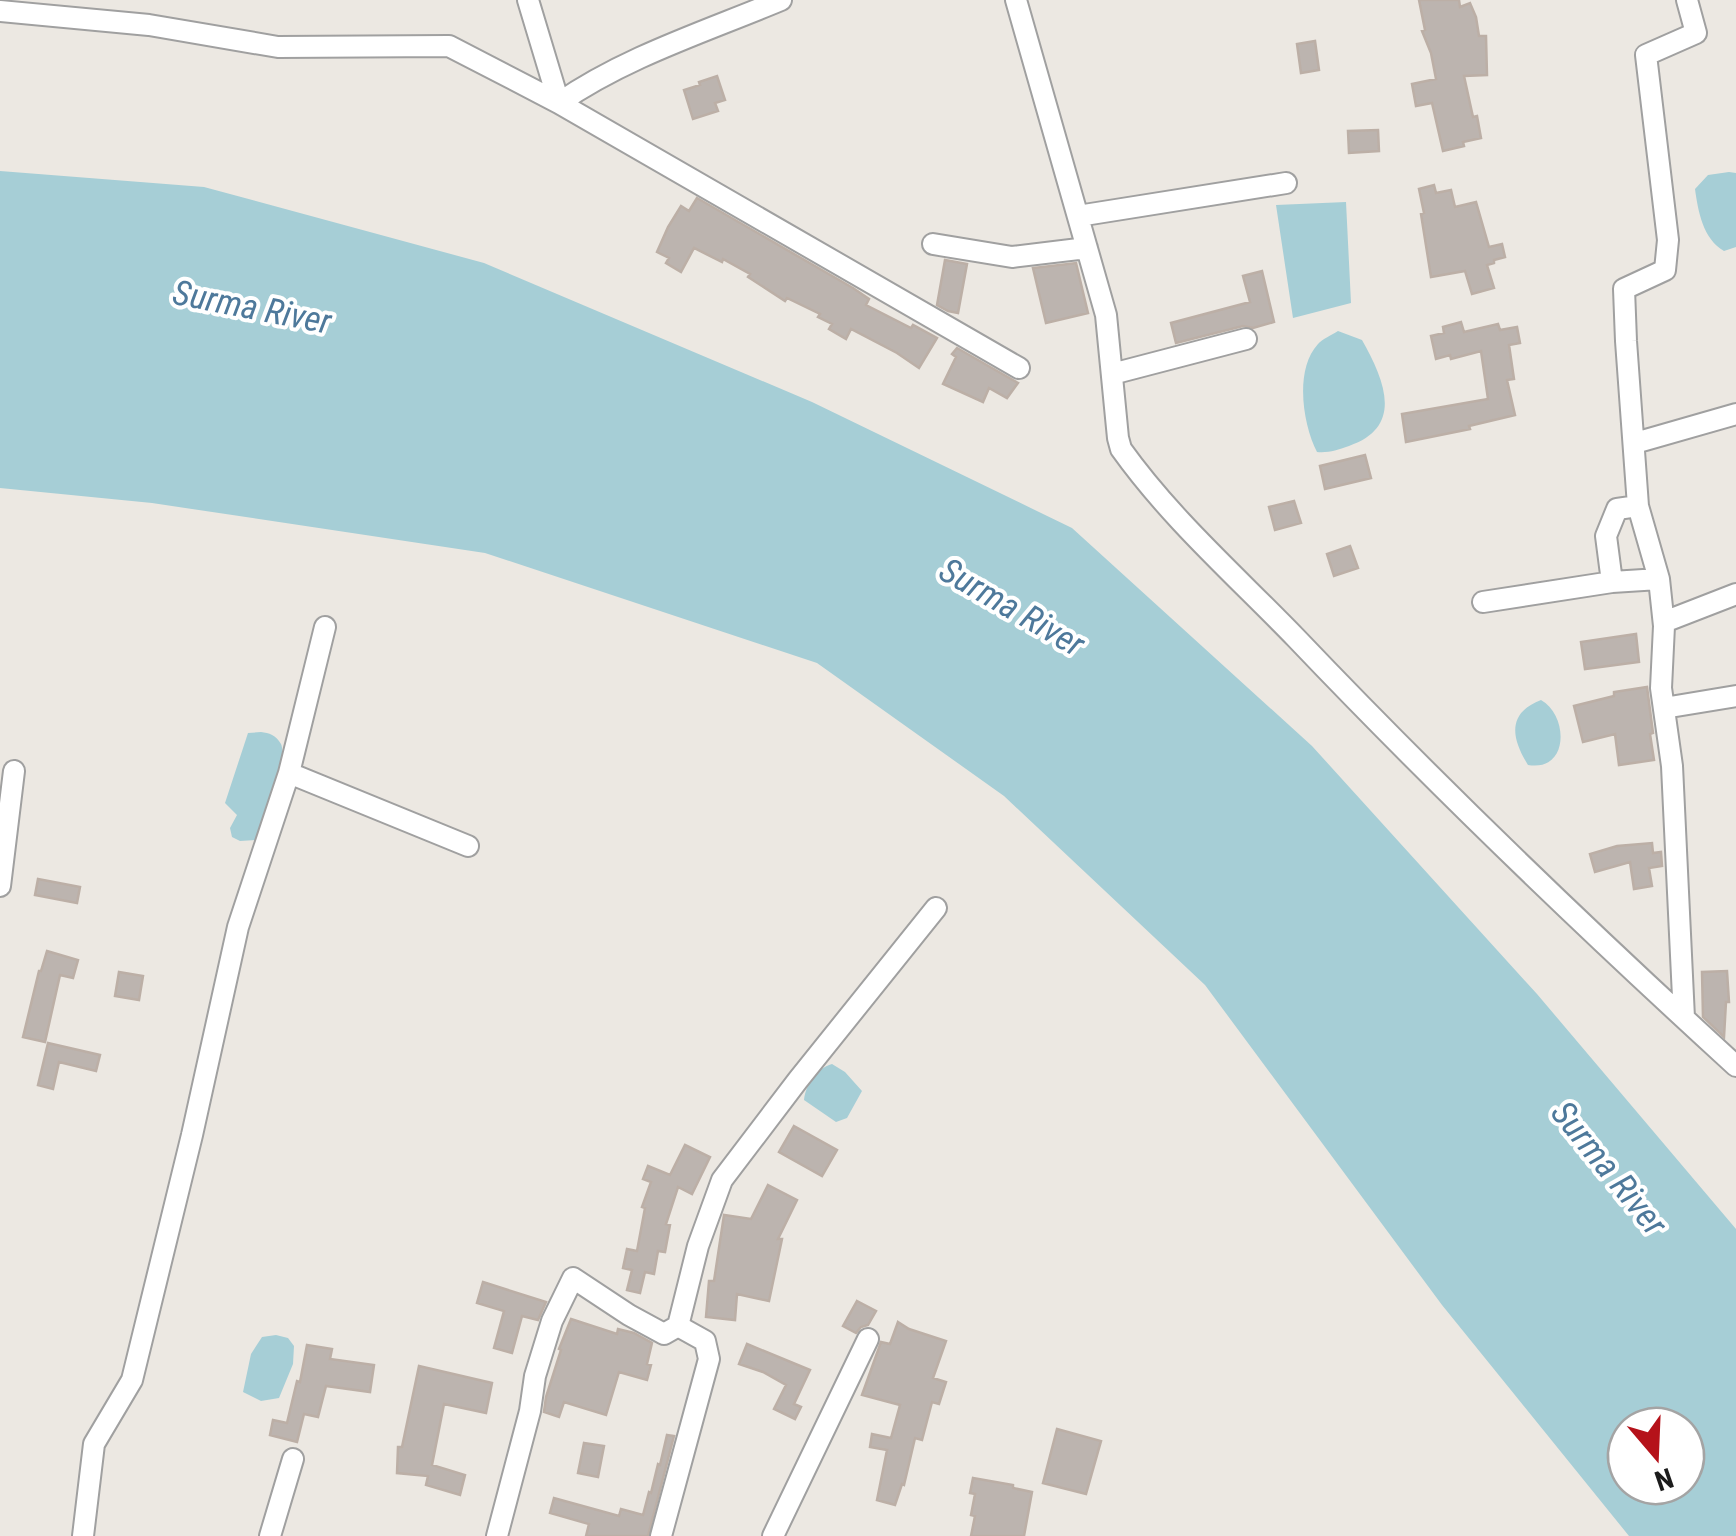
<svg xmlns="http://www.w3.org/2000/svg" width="1736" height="1536" font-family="'Roboto Condensed',sans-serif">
  <rect width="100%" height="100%" fill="#ece8e2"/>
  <path fill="#a6ced6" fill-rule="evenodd" d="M0,171L204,187L484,263L812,402L1072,528L1312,746L1537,994L1736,1229V1536H1629L1442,1305L1205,985L1004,796L817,663L485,553L152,503L0,488ZM1626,1426H1686V1486H1626Z
    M1729,172L1736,173V247L1724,251C1703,239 1698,211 1695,189L1708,175Z
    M1346,202L1351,303L1293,318L1276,205Z
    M1338,331L1362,340C1384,379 1405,427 1349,446C1337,450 1329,453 1317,452C1303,425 1294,370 1318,344C1322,339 1332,335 1338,331Z
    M1541,700C1569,716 1569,772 1528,765C1511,738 1507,713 1541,700Z
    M261,732C269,733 276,735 281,744C288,759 263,822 256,840L240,841L232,837L230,828L237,815L225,803L248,733Z
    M832,1064L845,1072L862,1091L847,1118L836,1122L804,1100C806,1084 816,1069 832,1064Z
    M276,1335L288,1338L294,1346L293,1364L279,1398L261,1401L243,1392L251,1354L262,1337Z"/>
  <path fill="#bcb4af" stroke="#bcafa6" stroke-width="2.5" d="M1419,0H1459L1460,7L1470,3L1476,17L1479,36H1486L1487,75L1464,76L1473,117L1477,116L1481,138L1463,142L1464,146L1443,151L1432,103L1416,106L1412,84L1436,79L1431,53L1422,31L1425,30Z
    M1315,41L1319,70L1301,73L1297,44Z
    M717,76L725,100L715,103L718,111L693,119L684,90L700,85L699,82Z
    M1378,130L1379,151L1349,153L1348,131Z
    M1434,185L1436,193L1451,190L1455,207L1476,202L1489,247L1502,244L1505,257L1494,260V263L1487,265L1494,288L1472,294L1465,271L1431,277L1421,214L1424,213L1419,189Z
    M697,198L853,288L869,299L866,305L911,328L913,325L937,338L919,368L897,353L851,329L846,339L829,329L832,324L818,317L820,314L787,298L785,301L748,277L750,274L723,259L722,262L694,248L681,272L666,263L669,258L657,252L668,227L681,206L689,211Z
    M945,260L967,264L958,313L948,311L937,305Z
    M1076,263L1088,313L1046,323L1033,268Z
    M1262,271L1274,322L1253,328L1243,326L1176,343L1171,323L1250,302L1243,276Z
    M1461,322L1464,332L1498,324L1500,330L1517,327L1520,343L1509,345L1514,379L1507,380L1515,415L1469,426L1470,429L1406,442L1402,414L1488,399L1481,351L1451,359L1450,355L1436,359L1431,336L1444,333L1443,327Z
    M957,348L1018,383L1007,398L989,388L983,402L943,384L956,357L952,354Z
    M1365,455L1371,478L1325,489L1320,466Z
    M1294,501L1301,523L1275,530L1269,507Z
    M1350,546L1358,568L1334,576L1327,554Z
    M1636,634L1639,662L1585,669L1581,642Z
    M1647,687L1653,733L1650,734L1654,760L1619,765L1615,734L1583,742L1574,706L1614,696V692Z
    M1652,843L1653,853L1661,852L1662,866L1649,868L1652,886L1634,889L1630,862L1595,872L1590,854L1617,846Z
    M38,879L80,887L77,903L35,895Z
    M47,951L78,960L73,978L60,975L45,1042L23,1037L39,971H41Z
    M1727,971L1729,1002H1726L1724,1037L1703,1017L1702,972Z
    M119,972L143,976L139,1000L115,996Z
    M48,1043L100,1055L96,1071L59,1062L53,1089L38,1085Z
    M794,1126L837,1150L822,1176L779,1152Z
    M685,1145L710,1157L692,1194L678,1187L666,1224L670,1225L665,1252L658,1251L654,1274L645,1272L640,1293L627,1290L632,1270L623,1268L627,1249L637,1251L645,1208L642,1207L651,1182L643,1179L648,1166L670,1175Z
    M768,1185L797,1200L778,1239H782L769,1301L737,1294L735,1320L706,1317L709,1281H714L724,1215L751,1219Z
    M483,1282L546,1302L538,1320L522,1316L512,1353L494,1348L504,1311L477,1303Z
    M857,1301L876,1311L868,1325L861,1327L856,1333L843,1326Z
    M571,1319L617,1334L618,1329L634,1333L652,1343L647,1364L651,1365L647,1380L619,1372L606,1415L564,1402L559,1417L544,1412L546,1397L561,1350L559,1349Z
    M898,1322L909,1329L946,1341L933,1378L946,1382L939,1404L932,1402L922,1440L915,1438L904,1485L902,1484L895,1505L877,1500L887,1450L870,1447L872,1434L891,1438L900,1405L862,1395L881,1342L890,1344Z
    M747,1344L810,1370L794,1404L801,1407L795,1419L774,1409L786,1385L763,1372L739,1364Z
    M307,1345L332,1349L330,1359L374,1365L370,1392L326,1386L318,1417L304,1414L297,1442L270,1435L273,1420L287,1423L297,1381L300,1382Z
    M419,1366L492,1383L486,1413L444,1404L432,1465L465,1475L460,1495L426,1485L428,1476L397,1473L398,1447H402Z
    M1057,1429L1101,1441L1086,1494L1043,1483Z
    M667,1435L674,1436L648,1536H586L589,1524L550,1513L554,1498L619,1516L621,1509L643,1515L649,1492L651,1493L658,1464L660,1465Z
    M584,1443L604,1446L598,1477L578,1473Z
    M973,1478L1013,1485V1488L1032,1492L1024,1536H971L975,1516L971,1515L975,1494L970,1493Z"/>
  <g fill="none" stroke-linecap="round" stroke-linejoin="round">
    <g stroke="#a0a0a0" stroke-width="24">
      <path id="street" d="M528,0L559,103
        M1016,0L1106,315L1118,438L1121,449C1171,519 1237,577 1296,638C1437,786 1585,928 1736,1066
        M0,11L149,25L278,47L449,46L559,103L1019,368
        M559,103C625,57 707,31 781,0
        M1078,216L1286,183
        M933,244L1012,257L1087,248
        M1112,374L1246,339
        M1635,443L1736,414
        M1638,506L1659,579
        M1483,602L1612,582
        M1664,622L1736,594
        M1664,708L1736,696
        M289,773L468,846
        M0,886L14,771
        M1684,1018L1672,766L1661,688L1664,626L1659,579L1612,582L1606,536L1617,509L1638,506L1626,341L1624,289L1665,270L1668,240L1646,55L1696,33L1687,0
        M83,1536L94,1444L132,1380L192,1135L238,927L289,773L325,627
        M270,1536L293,1459
        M497,1536L530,1411L535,1376L552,1321L573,1278L629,1315L664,1334L678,1326L698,1246L722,1180L798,1080L936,908
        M661,1536L709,1359L705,1341L678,1326
        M773,1536L868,1339"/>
    </g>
    <use href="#street" stroke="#fff" stroke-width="20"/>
  </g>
  <g text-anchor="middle" stroke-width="8" stroke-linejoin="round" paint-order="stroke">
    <g font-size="35" font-style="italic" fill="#4e799b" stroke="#fff">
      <text transform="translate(252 307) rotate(11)" y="12">Surma River</text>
      <text transform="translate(1012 607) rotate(30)" y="12">Surma River</text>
      <text transform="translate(1609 1168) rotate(51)" y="12">Surma River</text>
    </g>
  </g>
  <g transform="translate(1656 1456) rotate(161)"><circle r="48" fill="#ffffff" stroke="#a4a4a4" stroke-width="2.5"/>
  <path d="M0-8L18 38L0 25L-18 38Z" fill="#b5121a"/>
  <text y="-15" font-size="28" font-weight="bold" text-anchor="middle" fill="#1c1c1c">N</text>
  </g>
</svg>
